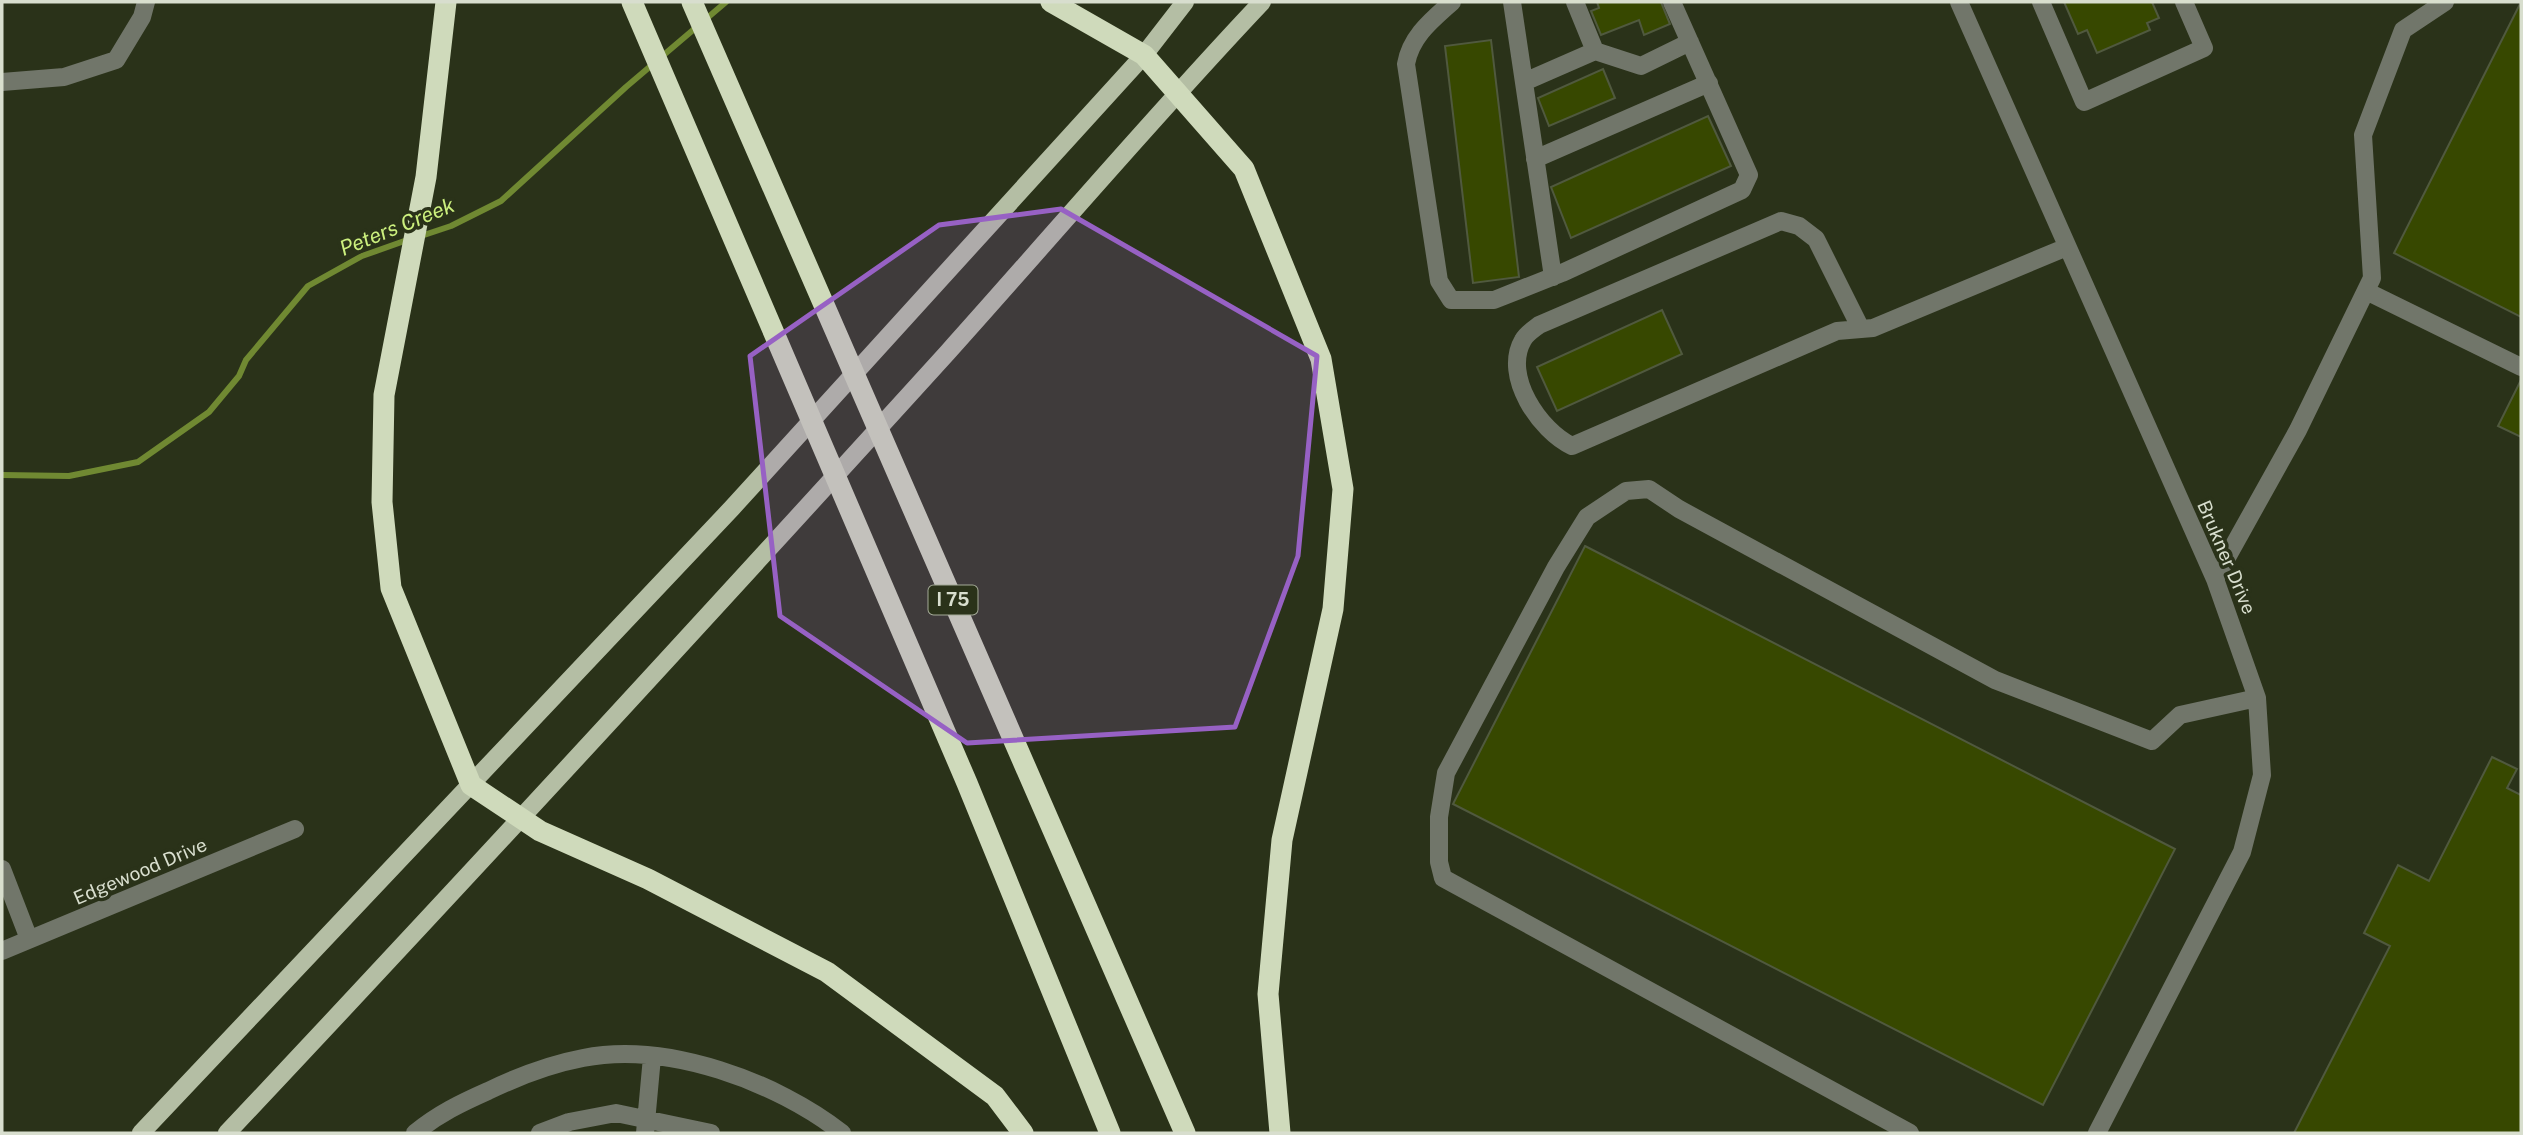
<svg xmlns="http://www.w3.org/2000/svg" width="2523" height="1135" font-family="'Public Sans',sans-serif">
  <rect width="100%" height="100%" fill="#2a3219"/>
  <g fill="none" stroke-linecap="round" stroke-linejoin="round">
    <path stroke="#708932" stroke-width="6" d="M421,236L451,226L501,201L626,87L726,2
      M2,475L69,476L138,462L209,412L239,376L246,360L308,286L362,256L410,239"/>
  </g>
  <path fill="#374800" stroke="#50593e" stroke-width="2" d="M1597,2H1661L1670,24L1644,35L1639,20L1601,35L1591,11L1599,8Z
    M2064,2H2152L2159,18L2147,23L2150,30L2097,53L2087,30L2078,34Z
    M2521,2V317L2394,253Z
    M1491,40L1519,277L1473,283L1445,46Z
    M1603,69L1615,98L1549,126L1538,98Z
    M1708,116L1731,166L1571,238L1551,187Z
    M1662,310L1682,354L1557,411L1537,367Z
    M2521,380V437L2498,426Z
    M1585,546L2175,849L2043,1105L1453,804Z
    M2492,757L2517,769L2507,788L2521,795V1133H2294L2390,946L2364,933L2398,865L2429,881Z"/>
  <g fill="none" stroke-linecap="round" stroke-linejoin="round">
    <path stroke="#71766a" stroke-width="18" d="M1452,2C1432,20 1411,36 1406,64L1439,281L1451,300H1494L1562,273L1742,190L1749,175L1672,2
      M1512,2L1553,277
      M1575,2L1595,51
      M1959,2L2215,579L2257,698L2262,775L2242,852L2097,1133
      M2041,2L2084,102L2204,48L2184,2
      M2,82L64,77L116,60L142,17L146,2
      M1524,82L1595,51L1641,66L1690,42
      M1535,159L1709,83
      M2366,291L2521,367
      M1861,329L1816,239L1799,226L1781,221L1539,325C1534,329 1526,334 1523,340C1502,376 1540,431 1572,446L1837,331L1873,328L2067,247
      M2215,579L2298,430L2372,278L2363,135L2403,30L2445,2
      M2,869L29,939
      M2,951L295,829
      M415,1133C438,1114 461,1103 488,1091C517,1077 551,1064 583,1058C667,1041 777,1082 842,1133
      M540,1133L569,1122L616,1113L711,1133
      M645,1133L652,1057
      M1910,1133L1443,878L1439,862V817L1446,773L1556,567L1587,517L1626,491L1649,489L1679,509L1995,680L2152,741L2180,715L2257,698"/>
    <path stroke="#b4bea4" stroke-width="18" d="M141,1133L732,508L1144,55L1185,2
      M227,1133C470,875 710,614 948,352C1053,235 1154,116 1262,2"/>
    <path stroke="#cfdabb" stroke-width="21" d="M446,2L426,177L384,395L382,502L391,588L471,785L540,831L648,879L827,972L995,1096L1023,1133
      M632,2L967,783L1110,1133
      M692,2L1185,1133
      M1051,2L1144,55L1244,169L1321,359L1343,489L1333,609L1282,840L1268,994L1280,1133"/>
  </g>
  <path fill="#9761c4" fill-opacity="0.2" stroke="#9761c4" stroke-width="5" stroke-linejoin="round" d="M1061,209L1317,356L1298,556L1235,727L967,743L780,616L750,356L939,225Z"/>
  <g text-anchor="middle" stroke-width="7" stroke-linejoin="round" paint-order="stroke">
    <rect fill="#2a3219" stroke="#a4aa98" stroke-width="2" x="928.5" y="585.5" width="49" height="29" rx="5"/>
    <g font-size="18" font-weight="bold" fill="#d8dece">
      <text x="953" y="606">I 75</text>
    </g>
    <g font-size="19" fill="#d8dece" stroke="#2a3219">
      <text transform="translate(2227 557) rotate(67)" y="7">Brukner Drive</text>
      <text transform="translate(140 871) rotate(-23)" y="7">Edgewood Drive</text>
    </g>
    <g font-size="21" font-style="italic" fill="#ccf07e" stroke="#2a3219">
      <text transform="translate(397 227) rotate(-22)" y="7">Peters Creek</text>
    </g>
  </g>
  <rect width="2523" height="1135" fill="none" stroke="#d8dece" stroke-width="7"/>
</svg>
